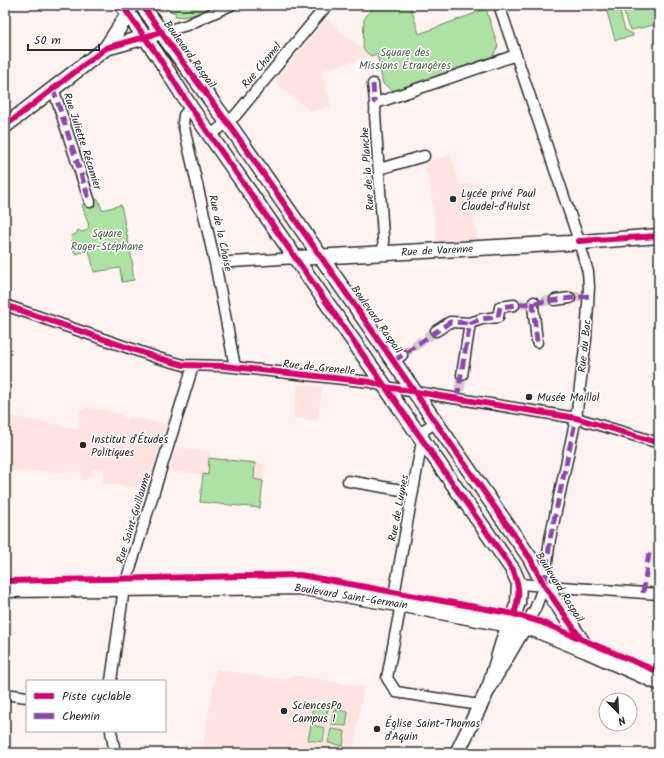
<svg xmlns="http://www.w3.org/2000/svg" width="664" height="758" font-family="Kalam,sans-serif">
  <rect width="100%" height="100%" fill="#fff3f2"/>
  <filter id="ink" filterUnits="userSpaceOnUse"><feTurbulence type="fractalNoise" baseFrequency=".025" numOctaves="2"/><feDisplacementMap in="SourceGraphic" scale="8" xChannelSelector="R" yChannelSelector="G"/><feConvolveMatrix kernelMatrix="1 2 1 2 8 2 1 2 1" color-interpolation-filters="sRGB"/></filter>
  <g filter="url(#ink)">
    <path fill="#ffe4e2" d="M326,19L371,56L324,70L322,73L331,106L311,112L275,82Z
      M451,155L460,185L473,183L477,240L437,243L431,190L424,163Z
      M298,384L322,387L318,421L293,418Z
      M86,407L121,414L120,418L127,419L128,416L168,425L147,489L103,484L104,470L92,469L91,477L88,478L87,480H81V472L7,471L5,469V415L79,429L80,409L84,410Z
      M177,447L210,452L209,458L213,459L265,464L263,481L169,471Z
      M216,669L284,680L295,675L364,687L353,750L357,751V753H202Z"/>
    <path fill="#aee2a4" stroke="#6c8668" d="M165,5H215C202,11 190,19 175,16L176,13L170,11Z
      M375,5H410L419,34L486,9L498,46L493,56L394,91L383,84L377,54L371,56L363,49L364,19Z
      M605,5H618L625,30L633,34V36L615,40Z
      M622,5H659V24L631,30L628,27Z
      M98,199L102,210L121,205L133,265L132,267L134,280L122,282L120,268L94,272L90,253L86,251L77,254L74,252L71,236L76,234L78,230L82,232L87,230L89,226L82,205Z
      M209,458L255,463L254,479L263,481L260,508L200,502L203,474L208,475Z
      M313,706L328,708L326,723L311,720Z
      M334,709L348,712L346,726L331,724Z
      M311,725L325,728L323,742L308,740Z
      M331,729L345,731L343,746L328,743Z"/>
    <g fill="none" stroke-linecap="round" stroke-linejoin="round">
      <path stroke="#d5cbca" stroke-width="10" stroke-dasharray="10 5" stroke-linecap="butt" d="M570,298L580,297
        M542,301L555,300
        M514,305L530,303
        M402,355L436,331
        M459,391L462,375"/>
      <g stroke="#2b2b2b" stroke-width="13">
        <path id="street" d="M499,5L576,232L588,272L589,287L586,339L576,418L550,539L544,585L535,609L524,627
          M162,32L187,25L231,5
          M373,84C374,94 376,104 375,114L384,252
          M53,88L90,202
          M376,103L516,55
          M191,108L184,115L183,123L215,263L235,367
          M211,135L235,116L327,5
          M379,169L424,156
          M215,263L296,258
          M555,300L570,298
          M534,302L533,305L537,342
          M5,305L158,358L184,365L224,366L371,382L386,387L576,418L659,443
          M436,331L450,322L470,323
          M394,361L402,355
          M462,375L470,323L482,319L498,317L500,307L514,305
          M436,422L424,430L396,584L395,591L401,604L387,678L396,692L479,705
          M348,481L413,492
          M519,584L659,594
          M111,681L124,588L193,366
          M5,694L27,697
          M111,731L115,753"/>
      </g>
      <g stroke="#2b2b2b" stroke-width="17">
        <path id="secondary" d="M122,5L156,53L191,108L513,570L519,584L518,603L504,638L490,685
          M142,5L171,46L235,133L530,558L544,585L588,650
          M106,48L128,14L131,6
          M5,126L106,48L153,35
          M296,258L569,243L659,236
          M457,753L490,685L524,627"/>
      </g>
      <g stroke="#2b2b2b" stroke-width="19">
        <path id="primary" d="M5,589L298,586L409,605L536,629L587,650L659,682"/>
      </g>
      <use href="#street" stroke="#fff" stroke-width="10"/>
      <use href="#secondary" stroke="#fff" stroke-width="14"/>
      <use href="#primary" stroke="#fff" stroke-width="16"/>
      <path stroke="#8e44ad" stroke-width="5" stroke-dasharray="10 5" stroke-linecap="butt" d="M373,84L374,101L376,103
        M53,88L90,202
        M534,302L533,305L537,342
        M394,361L450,322L470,323
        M457,398L470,323L482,319L498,317L500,307L589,296
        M545,583L550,539L576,418
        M643,593L649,553"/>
      <g stroke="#fff" stroke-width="8">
        <path id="cycleway" d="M122,5L156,53L191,108L513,570C520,588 520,596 514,614
          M142,5L171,46L235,133L530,558L544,585L581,639
          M5,126L106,48L162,32
          M579,241L659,236
          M5,305L158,358L184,365L224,366L371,382L386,387L576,418L659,443
          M5,581L300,575L514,614L541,622L659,672"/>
      </g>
      <use href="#cycleway" stroke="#d6006c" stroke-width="6"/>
    </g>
  </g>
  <g fill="#2b2b2b" stroke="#fff" stroke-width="1.5">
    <circle cx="453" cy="199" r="4"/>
    <circle cx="529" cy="397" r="4"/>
    <circle cx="83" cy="445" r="4"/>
    <circle cx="284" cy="711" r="4"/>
    <circle cx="377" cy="729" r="4"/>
  </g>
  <g text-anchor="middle" stroke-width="3" stroke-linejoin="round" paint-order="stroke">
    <g font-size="11" fill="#52624f" stroke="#fff">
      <text x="405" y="56">Square des<tspan x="405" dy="13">Missions Étrangères</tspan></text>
      <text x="107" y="237">Square<tspan x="107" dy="13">Roger-Stéphane</tspan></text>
    </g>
    <g font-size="11" fill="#2b2b2b" stroke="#fff">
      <text transform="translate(190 54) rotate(54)" y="4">Boulevard Raspail</text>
      <text transform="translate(261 65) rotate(-50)" y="4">Rue Chomel</text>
      <text transform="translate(83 141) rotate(72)" y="4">Rue Juliette Récamier</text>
      <text transform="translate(367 169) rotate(-94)" y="4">Rue de la Planche</text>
      <text transform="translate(221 233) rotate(78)" y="4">Rue de la Chaise</text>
      <text transform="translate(437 250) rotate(-3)" y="4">Rue de Varenne</text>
      <text transform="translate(377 319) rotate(55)" y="4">Boulevard Raspail</text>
      <text transform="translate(584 346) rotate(-84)" y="4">Rue du Bac</text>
      <text transform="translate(319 367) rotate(6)" y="4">Rue de Grenelle</text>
      <text transform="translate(398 508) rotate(-79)" y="4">Rue de Luynes</text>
      <text transform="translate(133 518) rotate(-73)" y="4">Rue Saint-Guillaume</text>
      <text transform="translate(560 587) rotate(58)" y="4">Boulevard Raspail</text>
      <text transform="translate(351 596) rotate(9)" y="4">Boulevard Saint-Germain</text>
    </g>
    <g font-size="11" fill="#2b2b2b" stroke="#fff" text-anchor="start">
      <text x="461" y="197">Lycée privé Paul<tspan x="461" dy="13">Claudel-d'Hulst</tspan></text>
      <text x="537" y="401">Musée Maillol</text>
      <text x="91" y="443">Institut d'Études<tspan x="91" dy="13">Politiques</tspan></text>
      <text x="292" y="709">SciencesPo<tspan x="292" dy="13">Campus 1</tspan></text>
      <text x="385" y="727">Église Saint-Thomas<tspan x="385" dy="13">d'Aquin</tspan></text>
    </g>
  </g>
  <rect width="664" height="758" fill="none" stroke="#fff" stroke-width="20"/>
  <rect x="10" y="10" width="644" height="738" fill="none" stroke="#2b2b2b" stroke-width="1.5" filter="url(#ink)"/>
  <rect x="26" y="680" width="140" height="52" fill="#ffffff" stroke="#aaaaaa"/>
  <rect x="34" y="693" width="20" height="6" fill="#d6006c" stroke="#aaaaaa"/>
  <text x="62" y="700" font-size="12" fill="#2b2b2b">Piste cyclable</text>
  <rect x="34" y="713" width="20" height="6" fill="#8e44ad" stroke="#aaaaaa"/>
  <text x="62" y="720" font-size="12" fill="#2b2b2b">Chemin</text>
  <g transform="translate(618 712) rotate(156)"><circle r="19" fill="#ffffff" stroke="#aaaaaa"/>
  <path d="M0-3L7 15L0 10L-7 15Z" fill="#2b2b2b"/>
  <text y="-6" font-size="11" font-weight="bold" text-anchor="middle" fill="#2b2b2b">N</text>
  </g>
  <path d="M28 44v6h71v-6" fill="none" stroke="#2b2b2b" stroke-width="2"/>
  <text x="34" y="44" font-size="12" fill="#2b2b2b" stroke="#ffffff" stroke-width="3" paint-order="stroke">50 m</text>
</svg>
